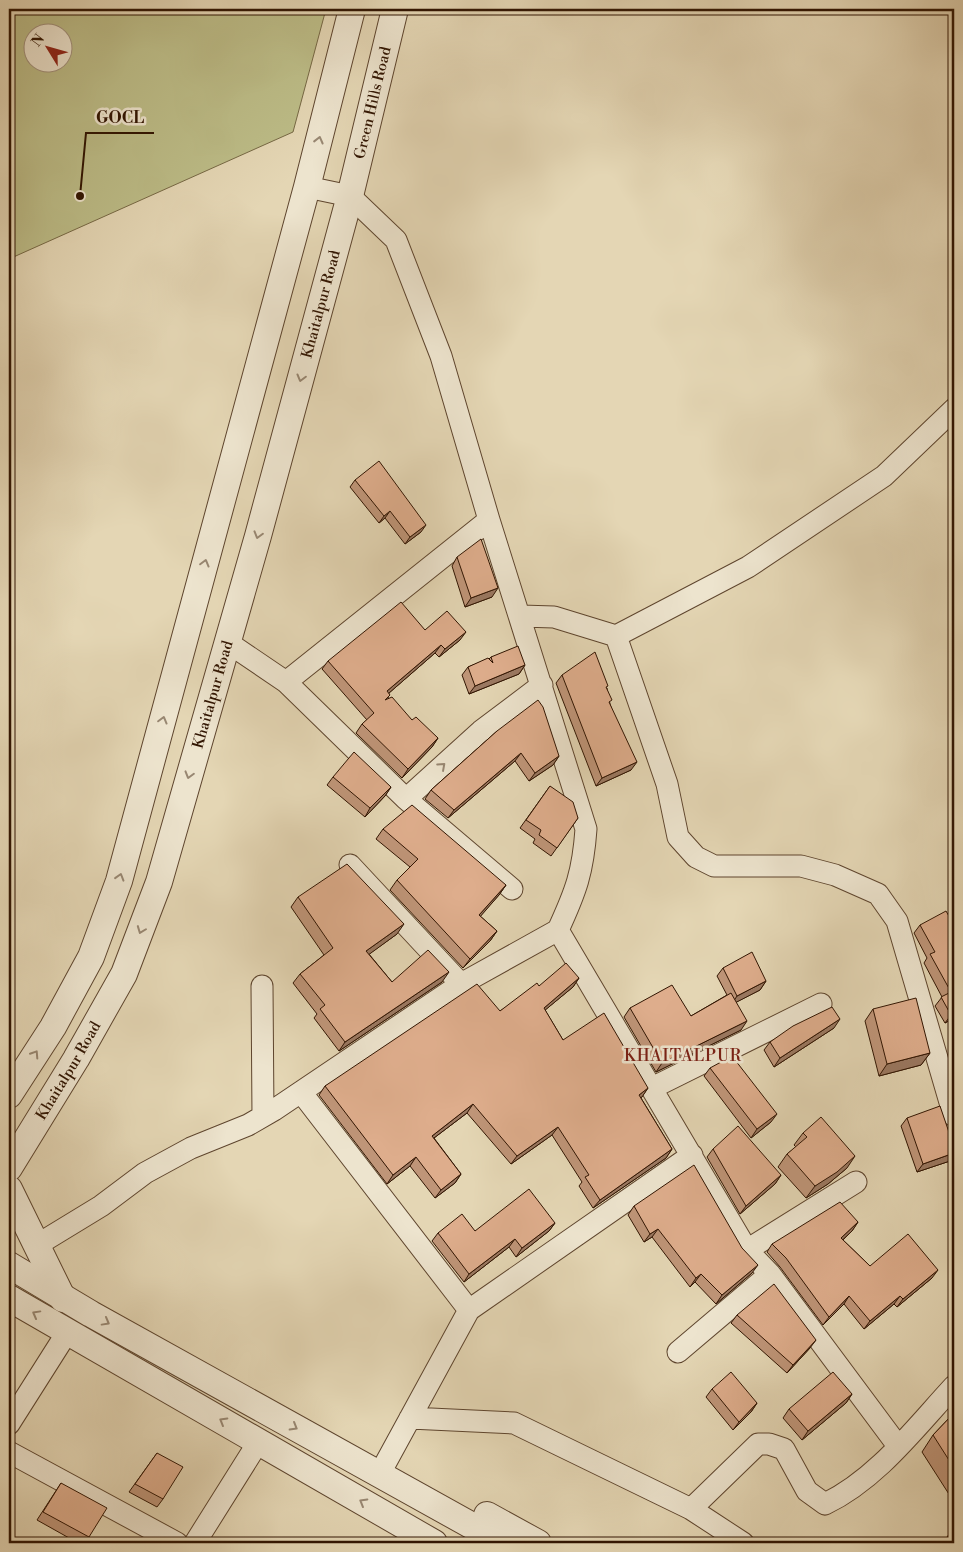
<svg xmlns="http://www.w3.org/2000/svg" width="963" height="1552" font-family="'Libre Bodoni',serif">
  <rect width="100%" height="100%" fill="#e4d6b4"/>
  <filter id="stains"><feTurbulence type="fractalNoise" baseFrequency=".004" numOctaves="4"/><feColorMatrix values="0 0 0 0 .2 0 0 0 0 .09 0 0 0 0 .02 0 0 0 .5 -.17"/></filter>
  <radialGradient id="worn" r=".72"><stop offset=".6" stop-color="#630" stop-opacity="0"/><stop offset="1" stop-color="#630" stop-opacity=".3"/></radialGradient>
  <path fill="#bcbc87" stroke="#766844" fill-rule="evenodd" d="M9,9H326L293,132L9,259ZM32,32H62V62H32Z"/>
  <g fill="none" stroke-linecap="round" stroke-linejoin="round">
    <g stroke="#5e452e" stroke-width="23">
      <path id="minor" d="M307,187L350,196L396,240L441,356L489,520L586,829C583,872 576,891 558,930L747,1250L770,1274L898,1446
        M521,616L554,617L616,636L748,567L884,476L954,409
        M616,636L667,784L678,837L696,857L714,866H801L835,875L878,894L897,921L954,1116
        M227,642L286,682L406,799L512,889
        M286,682L489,520
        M406,799L481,731L542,685
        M350,865L461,984
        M262,986L263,1116
        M652,1088L821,1004
        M301,1092L469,1310
        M37,1245L101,1206L145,1173L191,1148L248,1125L274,1110L461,984L558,930
        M747,1250L856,1182
        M678,1352L770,1274
        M410,1418L514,1423L691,1509L743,1543
        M9,1424L68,1331
        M9,1452L177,1543
        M379,1475L469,1310L692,1155
        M691,1509L758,1444H769L784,1449L807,1491L825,1504C877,1479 915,1428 954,1386
        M195,1543L259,1441"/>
    </g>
    <g stroke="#5e452e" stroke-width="28">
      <g id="tertiary">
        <path d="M9,1095L53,1027L91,957L119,881L307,187L352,9"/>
        <path id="s1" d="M9,1168L76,1059L124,974L159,882L258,536L350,196L395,9"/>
        <path d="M9,1189L63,1299"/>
        <path d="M9,1265L91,1314L503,1543"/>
        <path d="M9,1298L434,1543"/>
        <path d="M487,1515L538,1543"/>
      </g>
    </g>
    <use href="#minor" stroke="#ede4ce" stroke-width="21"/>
    <use href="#tertiary" stroke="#ede4ce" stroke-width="26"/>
  </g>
  <path fill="#bf9578" stroke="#311502" d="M355,480L421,532L405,544L385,518L379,523L350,487Z
    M457,557L492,597L465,607L452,566Z
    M425,630L460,640L439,657L435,653L389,693L388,699L412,720L438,738L432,747L402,778L356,733L362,724L367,720L322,669L328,661Z
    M491,657L525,665L519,674L469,694L462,675L468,667L489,659Z
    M562,675L607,688L610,704L631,770L596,786L556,683Z
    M497,731L559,756L553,765L529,781L515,761L448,818L425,799L431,790Z
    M333,777L391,787L385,796L365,817L327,785Z
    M550,786L578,818L551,856L533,843L535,839L520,828Z
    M383,829L506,885L499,895L480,916L497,931L490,941L463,968L390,890L397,880L410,867L376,839Z
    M298,897L397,934L369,954L392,982H442L339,1051L314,1018L317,1014L293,983L300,974L324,955L291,907Z
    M920,925H954V1018L945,1023L935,1006L942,997L924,963L927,958L914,933Z
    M723,968L766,981L760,990L736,1002L741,1030L656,1072L624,1017L630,1008L691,1016L727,995L717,976Z
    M579,978L573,987L545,1010L563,1040L648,1088L641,1098L672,1149L666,1158L593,1208L579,1186L582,1182L552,1135L511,1164L467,1113L434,1138L461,1174L455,1183L435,1198L410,1166L387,1184L319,1095L325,1086L500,1011L539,986Z
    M873,1009L930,1053L921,1065L879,1076L865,1021Z
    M834,1028L774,1067L764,1050L770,1042Z
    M710,1068L771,1122L751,1138L704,1076Z
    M907,1118L954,1147V1155L950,1161L917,1172L901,1126Z
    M803,1133L847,1168L828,1184L806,1198L778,1167L787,1154L796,1147L794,1145Z
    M713,1149L781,1175L775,1184L740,1214L707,1157Z
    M634,1206L752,1273L716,1304L695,1282L690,1287L652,1237L644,1242L628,1215Z
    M858,1222L852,1231L843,1240L870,1266L932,1278L897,1307L894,1304L864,1329L844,1304L823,1325L780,1267L767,1252L772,1244Z
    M555,1223L549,1231L516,1257L509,1247L464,1282L432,1241L438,1233L475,1231Z
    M737,1315L810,1348L787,1373L731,1323Z
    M712,1389L757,1403L751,1412L733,1430L706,1397Z
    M852,1394L846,1403L802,1440L783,1418L789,1409Z
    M954,1413V1502L922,1452L933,1435Z
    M157,1453L163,1499L157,1507L129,1492Z
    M61,1483L89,1537L85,1543H78L37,1520Z
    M954,1530V1543H946L944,1541L950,1533Z"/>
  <path fill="#9b7962" stroke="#311502" d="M390,511L385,518L379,523L384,516Z
    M426,525L421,532L405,544L410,537Z
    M498,588L492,597L465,607L471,598Z
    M466,632L460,640L439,657L445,649Z
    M441,645L435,653L381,700L387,691Z
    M525,665L519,674L469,694L475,686Z
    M438,738L432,747L402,778L408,769Z
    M521,753L515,761L448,818L454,810Z
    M559,756L553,765L529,781L535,773Z
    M637,762L631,770L596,786L602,778Z
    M391,787L385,796L365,817L370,808Z
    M506,885L499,895L473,925L479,915Z
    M404,924L397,934L360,961L366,951Z
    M497,931L490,941L463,968L470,959Z
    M449,972L442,982L339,1051L345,1042Z
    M579,978L573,987L538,1016L544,1008Z
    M766,981L760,990L731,1005L737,996Z
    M954,1013V1018L945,1023L951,1015Z
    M840,1019L834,1028L774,1067L780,1058Z
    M747,1021L741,1030L656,1072L662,1063Z
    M930,1053L921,1065L879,1076L887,1064Z
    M648,1088L642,1097L632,1103L639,1095Z
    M473,1104L467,1113L426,1144L432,1136Z
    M777,1114L771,1122L751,1138L757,1129Z
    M558,1127L552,1135L511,1164L517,1156Z
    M672,1149L666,1158L593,1208L600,1200Z
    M954,1153V1155L950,1161L917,1172L923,1164Z
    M855,1156L847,1168L828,1184L806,1198L815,1186Z
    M416,1157L410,1166L387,1184L393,1175Z
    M461,1174L455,1183L435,1198L441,1190Z
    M781,1175L775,1184L740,1214L746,1206Z
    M858,1222L852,1231L836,1246L841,1238Z
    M555,1223L549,1231L516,1257L522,1248Z
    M658,1229L652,1237L644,1242L650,1234Z
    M515,1239L509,1247L464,1282L469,1274Z
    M758,1265L752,1273L716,1304L722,1295Z
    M938,1270L932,1278L897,1307L903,1299Z
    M701,1274L695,1282L690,1287L696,1278Z
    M849,1296L844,1304L823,1325L829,1317Z
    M900,1296L894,1304L864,1329L870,1321Z
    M816,1340L810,1348L787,1373L793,1365Z
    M852,1394L846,1403L802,1440L808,1431Z
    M757,1403L751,1412L733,1430L739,1422Z"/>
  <path fill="#dead8c" stroke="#311502" d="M379,461L426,525L410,537L390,511L384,516L355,480Z
    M481,539L498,588L471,598L457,557Z
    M401,602L425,630L447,611L466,632L445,649L441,645L387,691L390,695L385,700L392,697L412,720L416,717L438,738L408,769L362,724L374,713L328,661Z
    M518,646L525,665L475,686L468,667L488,658L493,663L491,657Z
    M595,652L608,686L606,687L612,700L609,702L637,762L602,778L562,675Z
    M538,700L543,707L559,756L535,773L521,753L454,810L431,790L497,731Z
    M354,752L391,787L370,808L333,777Z
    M550,786L573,802L578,818L557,848L539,835L541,830L526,820Z
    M412,805L506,885L479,915L497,931L470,959L397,880L418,859L383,829Z
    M347,864L404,924L366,951L392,982L428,950L449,972L345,1042L320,1009L325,1005L300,974L333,948L298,897Z
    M946,911L954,925V1013L951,1015L941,997L951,992L930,954L935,952L920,925Z
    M752,952L766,981L737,996L723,968Z
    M566,963L579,978L544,1008L563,1040L604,1013L648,1088L639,1095L672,1149L600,1200L585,1177L589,1175L558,1127L517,1156L473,1104L432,1136L461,1174L441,1190L416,1157L393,1175L325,1086L477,984L500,1011L537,983L539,986Z
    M672,985L691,1016L731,993L747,1021L662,1063L630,1008Z
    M916,998L930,1053L887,1064L873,1009Z
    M832,1007L840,1019L780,1058L770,1042L793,1026Z
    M732,1056L777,1114L757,1129L710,1068Z
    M940,1106L954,1147V1153L923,1164L907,1118Z
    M821,1117L855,1156L837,1172L815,1186L787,1154L807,1137L803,1133Z
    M738,1126L781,1175L746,1206L713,1149Z
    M694,1165L742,1248L758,1265L722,1295L701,1274L696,1278L658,1229L650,1234L634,1206Z
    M529,1189L555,1223L522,1248L515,1239L469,1274L438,1233L462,1214L475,1231Z
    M840,1202L858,1222L841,1238L870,1266L908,1234L938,1270L903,1299L900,1296L870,1321L849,1296L829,1317L786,1258L772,1244Z
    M774,1284L816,1340L793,1365L737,1315Z
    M731,1372L757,1403L739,1422L712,1389Z
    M833,1372L852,1394L808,1431L789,1409Z
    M954,1413V1468L933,1435Z
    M157,1453L183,1467L163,1499L135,1484Z
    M61,1483L107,1508L89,1537L43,1512Z
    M954,1530V1539L950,1533Z"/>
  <defs><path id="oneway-chevron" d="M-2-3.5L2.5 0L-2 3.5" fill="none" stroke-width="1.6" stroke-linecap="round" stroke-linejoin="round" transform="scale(1.25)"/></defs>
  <g stroke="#988772">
    <use href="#oneway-chevron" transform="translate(319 140) rotate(-76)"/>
    <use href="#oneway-chevron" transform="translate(301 378) rotate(105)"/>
    <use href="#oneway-chevron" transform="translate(258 535) rotate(106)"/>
    <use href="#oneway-chevron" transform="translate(205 563) rotate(-75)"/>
    <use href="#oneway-chevron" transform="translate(163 720) rotate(-75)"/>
    <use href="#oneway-chevron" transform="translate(442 766) rotate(-42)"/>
    <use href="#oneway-chevron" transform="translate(189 775) rotate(106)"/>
    <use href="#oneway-chevron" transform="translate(120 877) rotate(-73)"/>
    <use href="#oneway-chevron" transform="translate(141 930) rotate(111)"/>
    <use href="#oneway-chevron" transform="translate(35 1054) rotate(-57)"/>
    <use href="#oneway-chevron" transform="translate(36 1314) rotate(-151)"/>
    <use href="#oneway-chevron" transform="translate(106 1322) rotate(29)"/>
    <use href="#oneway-chevron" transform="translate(223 1421) rotate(-150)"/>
    <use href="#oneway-chevron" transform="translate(294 1427) rotate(30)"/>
    <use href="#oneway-chevron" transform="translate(363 1502) rotate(-150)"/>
  </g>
  <g text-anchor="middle" stroke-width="5" stroke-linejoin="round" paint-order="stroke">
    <g font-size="15" fill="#311502" stroke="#ede4ce">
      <text dy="5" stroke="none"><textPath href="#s1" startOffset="1132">Green Hills Road</textPath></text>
      <text dy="5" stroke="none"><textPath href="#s1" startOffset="924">Khaitalpur Road</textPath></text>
      <text dy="5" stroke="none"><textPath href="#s1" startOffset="519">Khaitalpur Road</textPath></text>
      <text dy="5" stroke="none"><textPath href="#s1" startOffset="114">Khaitalpur Road</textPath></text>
    </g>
    <g font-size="16" letter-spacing="1" fill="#7a1f14" stroke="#ede4ce">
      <text x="683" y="1061">KHAITALPUR</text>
    </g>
  </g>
  <path fill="none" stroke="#311502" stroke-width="2" d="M80 196L86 133H154"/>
  <circle fill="#311502" stroke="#ede4ce" stroke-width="2" cx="80" cy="196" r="5"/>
  <g font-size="16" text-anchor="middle" font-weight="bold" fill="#311502" stroke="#ede4ce" stroke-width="5" stroke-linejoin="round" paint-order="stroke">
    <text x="120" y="123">GOCL</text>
  </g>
  <rect width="963" height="1552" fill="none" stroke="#e4d6b4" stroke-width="30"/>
  <rect x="10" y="10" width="943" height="1532" fill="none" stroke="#311502" stroke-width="2.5"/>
  <rect x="15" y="15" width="933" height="1522" fill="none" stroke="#311502"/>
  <g transform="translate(48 48) rotate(307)"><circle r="24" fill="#ede4ce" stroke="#a2917c"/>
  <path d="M0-4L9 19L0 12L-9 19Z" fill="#8f2418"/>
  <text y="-8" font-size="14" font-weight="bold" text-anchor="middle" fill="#311502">N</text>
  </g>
  <rect width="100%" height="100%" filter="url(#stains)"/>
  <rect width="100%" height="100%" fill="url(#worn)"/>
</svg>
